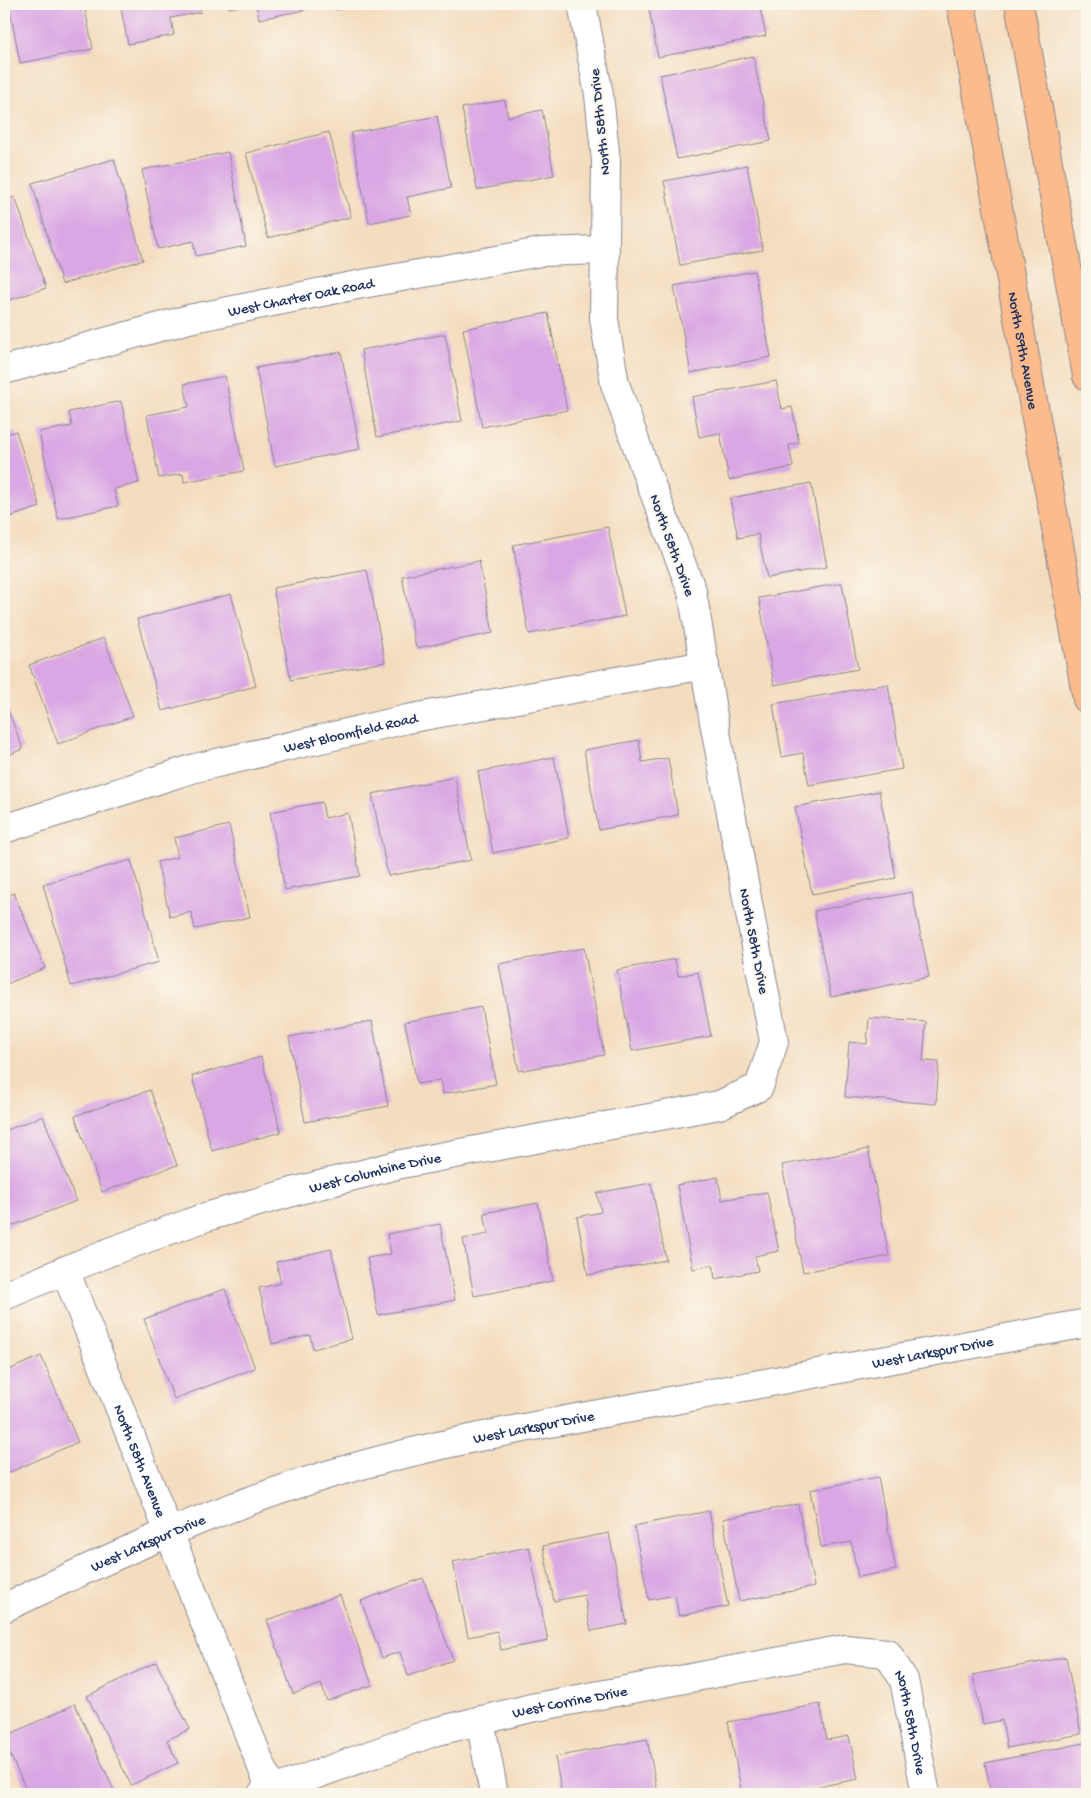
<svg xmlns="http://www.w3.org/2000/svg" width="1091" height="1798" font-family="'Gochi Hand',sans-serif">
  <rect width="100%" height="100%" fill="#fbf7ec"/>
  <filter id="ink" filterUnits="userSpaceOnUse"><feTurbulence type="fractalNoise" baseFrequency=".02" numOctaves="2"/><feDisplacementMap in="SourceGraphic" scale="10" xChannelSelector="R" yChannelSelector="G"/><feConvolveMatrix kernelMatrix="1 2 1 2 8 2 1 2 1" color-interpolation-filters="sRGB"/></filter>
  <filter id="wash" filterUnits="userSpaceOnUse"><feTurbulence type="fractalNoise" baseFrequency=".0096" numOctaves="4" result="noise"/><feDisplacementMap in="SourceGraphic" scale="20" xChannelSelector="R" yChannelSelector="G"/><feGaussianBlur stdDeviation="1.12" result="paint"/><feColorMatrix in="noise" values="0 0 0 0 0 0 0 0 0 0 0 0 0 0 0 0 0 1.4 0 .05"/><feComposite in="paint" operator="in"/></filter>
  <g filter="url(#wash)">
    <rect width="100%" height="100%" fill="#f4ddbf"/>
    <g id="blocks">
      <path fill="#daa7e4" d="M9,4H84L93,49L20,63Z
        M120,4H199L201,12L171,18L174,35L128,44Z
        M228,4H247V5L229,8Z
        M256,4H304L305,10L259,19Z
        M335,4H363L364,5L336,10Z
        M648,4H759L766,36L658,57Z
        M753,56L771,141L677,159L660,75Z
        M505,100L508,117L542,110L554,175L477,190L462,108Z
        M437,116L451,188L407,197L411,215L369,223L351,133Z
        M329,132L351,217L268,238L246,153Z
        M228,152L246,246L196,256L193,241L158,249L142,170Z
        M114,159L143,260L62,284L32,183Z
        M747,165L763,250L680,265L664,181Z
        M15,197L46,288L4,302V201Z
        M754,271L771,357L691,373L674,286Z
        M548,313L567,410L482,427L463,329Z
        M445,334L462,421L377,437L361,350Z
        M341,352L360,449L275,466L256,368Z
        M225,376L244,471L184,482L183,474L159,478L147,415L189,407L184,384Z
        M776,381L782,409L792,407L799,443L789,445L793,467L729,480L720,433L699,437L692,397Z
        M121,401L139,483L114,489L118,506L58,519L39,432L72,426L69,412Z
        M16,431L40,507L4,519V435Z
        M811,483L827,567L767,578L758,534L738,538L730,498Z
        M608,527L625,616L529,634L513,545Z
        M479,561L493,633L416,648L402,576Z
        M367,570L385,662L291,680L273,588Z
        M842,583L858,669L774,685L759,598Z
        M231,594L256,686L162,711L137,619Z
        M104,638L133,716L58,744L29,665Z
        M888,684L902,769L809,785L803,753L782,757L773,704Z
        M4,700L23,749L4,757Z
        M639,740L642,762L668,758L678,815L599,830L584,750Z
        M554,757L569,838L493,853L478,772Z
        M455,777L471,860L388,876L372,794Z
        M879,791L896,878L812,894L795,807Z
        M322,802L325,818L348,813L360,876L285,890L270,812Z
        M229,825L250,917L195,929L191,912L170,917L157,862L178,857L174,838Z
        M131,860L159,962L71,986L43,884Z
        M912,892L929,977L831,997L814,911Z
        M14,893L45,968L4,985V898Z
        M584,948L604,1055L519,1071L499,964Z
        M675,959L678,976L698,972L711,1036L632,1051L617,970Z
        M481,1007L496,1084L443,1094L440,1080L417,1084L405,1022Z
        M869,1018L926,1022L923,1061L939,1062L936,1104L845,1097L849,1042L867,1044Z
        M372,1021L388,1106L305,1122L289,1037Z
        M261,1057L281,1132L212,1151L192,1076Z
        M150,1090L177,1165L102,1192L75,1116Z
        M43,1116L76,1201L4,1229V1131Z
        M868,1149L889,1256L803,1272L782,1165Z
        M718,1177L722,1200L767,1192L779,1251L755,1256L758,1271L715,1279L713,1265L693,1269L677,1185Z
        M651,1183L666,1260L588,1275L577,1217L601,1212L597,1193Z
        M538,1203L553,1281L474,1296L463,1239L488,1234L484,1213Z
        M440,1224L455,1300L378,1315L367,1258L391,1254L387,1234Z
        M331,1249L352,1339L313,1349L310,1335L272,1344L259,1288L281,1283L276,1262Z
        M225,1289L255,1368L174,1399L144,1319Z
        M41,1356L78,1442L4,1475V1372Z
        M878,1477L896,1570L858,1577L851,1542L821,1547L810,1490Z
        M798,1504L814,1587L739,1601L723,1519Z
        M709,1511L728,1606L679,1616L675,1595L649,1600L634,1526Z
        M609,1533L627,1624L591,1631L584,1595L554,1601L543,1546Z
        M529,1547L548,1641L501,1650L497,1631L468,1637L453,1562Z
        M423,1578L453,1660L408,1676L400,1652L382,1658L361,1601Z
        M340,1595L372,1685L327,1701L321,1684L293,1694L267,1620Z
        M1066,1657L1081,1734L1007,1748L1002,1720L983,1724L973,1675Z
        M156,1662L190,1729L167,1740L178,1763L131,1785L87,1696Z
        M75,1704L115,1793L28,1794L4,1741V1737Z
        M820,1704L827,1740L849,1736L858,1779L780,1794H742L728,1722Z
        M647,1739L658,1794H562L555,1757Z
        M1084,1743L1087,1757V1794H991L985,1763Z
        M859,1791V1794H845V1793Z"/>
    </g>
  </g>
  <g filter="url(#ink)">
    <use href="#blocks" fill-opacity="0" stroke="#88868e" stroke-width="1"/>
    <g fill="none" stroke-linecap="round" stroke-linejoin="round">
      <g stroke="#88868e" stroke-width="30">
        <g id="minor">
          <path id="s1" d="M4,370L189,319L357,285L541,252L604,250"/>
          <path id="s2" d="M4,829L195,768L407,719L705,665"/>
          <path id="s3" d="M65,1270L271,1790"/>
          <path id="s4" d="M4,1296L109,1252L206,1217L296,1191L401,1164L719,1105L759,1087L774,1042L714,722L692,591L645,469L615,384L604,319L606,161L599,95L582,4"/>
          <path id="s5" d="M4,1608C104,1560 205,1513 311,1480C425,1444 543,1424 659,1403C802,1376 944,1349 1087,1323"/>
          <path d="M480,1720L494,1794"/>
          <path id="s6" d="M262,1794L434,1732L531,1708L845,1649L887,1653L904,1680L926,1794"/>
        </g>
      </g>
      <g stroke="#88868e" stroke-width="30">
        <g id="major">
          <path id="s7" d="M961,4L1087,699"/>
          <path d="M1019,4L1087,376"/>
        </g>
      </g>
      <use href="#minor" stroke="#fff" stroke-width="28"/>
      <use href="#major" stroke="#fbbb8c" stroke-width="28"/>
    </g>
  </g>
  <g text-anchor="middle" stroke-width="4" stroke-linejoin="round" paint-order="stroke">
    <g font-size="15" fill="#1b2f5e" stroke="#fbf7ec">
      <text transform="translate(599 122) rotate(-96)" y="5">North 58th Drive</text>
      <text dy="5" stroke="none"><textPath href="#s1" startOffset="306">West Charter Oak Road</textPath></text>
      <text dy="5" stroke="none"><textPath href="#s7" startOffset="352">North 59th Avenue</textPath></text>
      <text transform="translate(673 545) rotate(70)" y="5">North 58th Drive</text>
      <text dy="5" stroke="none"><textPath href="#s2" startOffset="360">West Bloomfield Road</textPath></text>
      <text transform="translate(755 941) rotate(79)" y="5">North 58th Drive</text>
      <text dy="5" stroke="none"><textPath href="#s4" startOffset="392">West Columbine Drive</textPath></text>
      <text dy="5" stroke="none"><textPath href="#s5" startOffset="968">West Larkspur Drive</textPath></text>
      <text dy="5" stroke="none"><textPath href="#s5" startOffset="562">West Larkspur Drive</textPath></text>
      <text dy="5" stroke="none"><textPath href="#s3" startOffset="205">North 58th Avenue</textPath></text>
      <text dy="5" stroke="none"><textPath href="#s5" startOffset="158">West Larkspur Drive</textPath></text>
      <text dy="5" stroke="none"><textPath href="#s6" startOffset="322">West Corrine Drive</textPath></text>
      <text dy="5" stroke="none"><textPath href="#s6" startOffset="719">North 58th Drive</textPath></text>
    </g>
  </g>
  <rect width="1091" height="1798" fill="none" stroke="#fbf7ec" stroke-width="20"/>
</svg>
